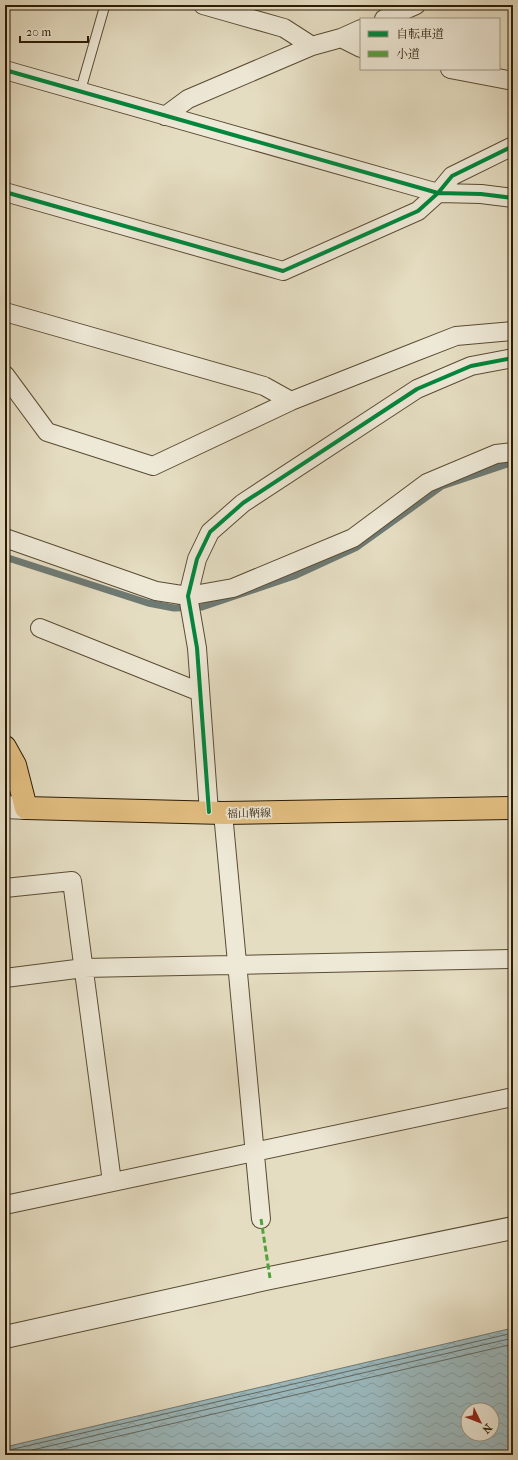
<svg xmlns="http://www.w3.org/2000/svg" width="518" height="1460" font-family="'IM FELL French Canon','Noto Serif JP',serif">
  <defs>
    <pattern id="water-waves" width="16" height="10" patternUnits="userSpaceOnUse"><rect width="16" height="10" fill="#9bb9be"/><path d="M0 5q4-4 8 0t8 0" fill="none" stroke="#869ea2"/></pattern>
  </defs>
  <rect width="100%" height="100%" fill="#e5ddc2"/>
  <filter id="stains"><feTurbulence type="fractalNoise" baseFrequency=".005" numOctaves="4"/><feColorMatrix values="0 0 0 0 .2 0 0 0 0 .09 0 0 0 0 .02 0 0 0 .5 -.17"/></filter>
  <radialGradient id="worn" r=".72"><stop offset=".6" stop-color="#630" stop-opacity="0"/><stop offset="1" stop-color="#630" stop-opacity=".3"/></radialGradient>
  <path fill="url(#water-waves)" stroke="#6e7a74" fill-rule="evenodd" d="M513,1328V1455H5V1447ZM468,1410H492V1434H468Z"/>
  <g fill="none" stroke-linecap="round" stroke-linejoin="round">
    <path stroke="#636a61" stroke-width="1" d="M5,1451L513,1333
      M11,1455L513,1338
      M38,1455L513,1344"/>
    <path stroke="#6e7a74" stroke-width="7" d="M5,557L148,603L174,608L202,607L294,576L357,547L442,486L513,462"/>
    <g stroke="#5a4c34" stroke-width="11">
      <path id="service" d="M80,92L105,5"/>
    </g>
    <g stroke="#5a4c34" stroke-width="20">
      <path id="minor" d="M203,5L284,28L312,46
        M384,19L416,5
        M341,38L361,48
        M450,69L513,81
        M5,70L438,193L481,194L513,198
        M165,116L188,99L312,46L341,38L361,29
        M5,192L283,271L418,211L438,193L452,176L513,146
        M5,312L264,386L291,401
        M5,375L47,432L153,466L291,401L415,352L456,336L513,331
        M5,538L156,591L188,596L233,588L353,538L427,483L496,454L513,452
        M40,628L200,692
        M209,812L197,648L188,596L197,559L210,532L243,503L417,389L471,366L513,358
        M223,813L261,1219
        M5,888L72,881L112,1182
        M5,978L84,968L513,959
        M5,1205L513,1097"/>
    </g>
    <g stroke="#5a4c34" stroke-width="24">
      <path id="tertiary" d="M5,807L26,808
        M5,1337L270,1278L513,1228"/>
    </g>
    <g stroke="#2b1b04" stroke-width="24">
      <path id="primary" d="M5,747L15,765L26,808L223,813L513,808"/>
    </g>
    <use href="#service" stroke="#eee9d7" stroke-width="9"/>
    <use href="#minor" stroke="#eee9d7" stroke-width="18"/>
    <use href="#tertiary" stroke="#eee9d7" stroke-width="22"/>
    <use href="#primary" stroke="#e2be81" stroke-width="22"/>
    <path stroke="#51a13d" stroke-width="3" stroke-dasharray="6 3" stroke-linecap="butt" d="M261,1219L270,1278"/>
    <g stroke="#eee9d7" stroke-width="6">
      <path id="cycleway" d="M5,70L438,193L481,194L513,198
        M5,192L283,271L418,211L438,193L452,176L513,146
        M209,812L197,648L188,596L197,559L210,532L243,503L417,389L471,366L513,358"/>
    </g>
    <use href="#cycleway" stroke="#00873e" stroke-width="4"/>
  </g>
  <g text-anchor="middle" stroke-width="3.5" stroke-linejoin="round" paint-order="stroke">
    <g font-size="11" fill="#2b1b04" stroke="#eee9d7">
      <text transform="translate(249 813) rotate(-1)" y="4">福山鞆線</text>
    </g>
  </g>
  <rect width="518" height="1460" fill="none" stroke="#e5ddc2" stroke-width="20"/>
  <rect x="6" y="6" width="506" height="1448" fill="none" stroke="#2b1b04" stroke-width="2"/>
  <rect x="10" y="10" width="498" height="1440" fill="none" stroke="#2b1b04"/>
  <rect x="360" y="18" width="140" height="52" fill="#eee9d7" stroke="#a09783"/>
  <rect x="368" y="31" width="20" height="6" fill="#00873e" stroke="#a09783"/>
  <text x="396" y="38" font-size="12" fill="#2b1b04">自転車道</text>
  <rect x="368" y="51" width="20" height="6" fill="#51a13d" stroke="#a09783"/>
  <text x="396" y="58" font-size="12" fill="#2b1b04">小道</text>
  <g transform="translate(480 1422) rotate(133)"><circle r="19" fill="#eee9d7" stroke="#a09783"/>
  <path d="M0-3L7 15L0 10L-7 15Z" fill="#8f2418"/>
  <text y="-6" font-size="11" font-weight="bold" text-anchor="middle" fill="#2b1b04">N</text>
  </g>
  <path d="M20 36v6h68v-6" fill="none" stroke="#2b1b04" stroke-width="2"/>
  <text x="26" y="36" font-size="12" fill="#2b1b04" stroke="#eee9d7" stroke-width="3" paint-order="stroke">20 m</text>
  <rect width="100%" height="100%" filter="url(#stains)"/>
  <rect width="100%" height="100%" fill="url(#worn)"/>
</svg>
